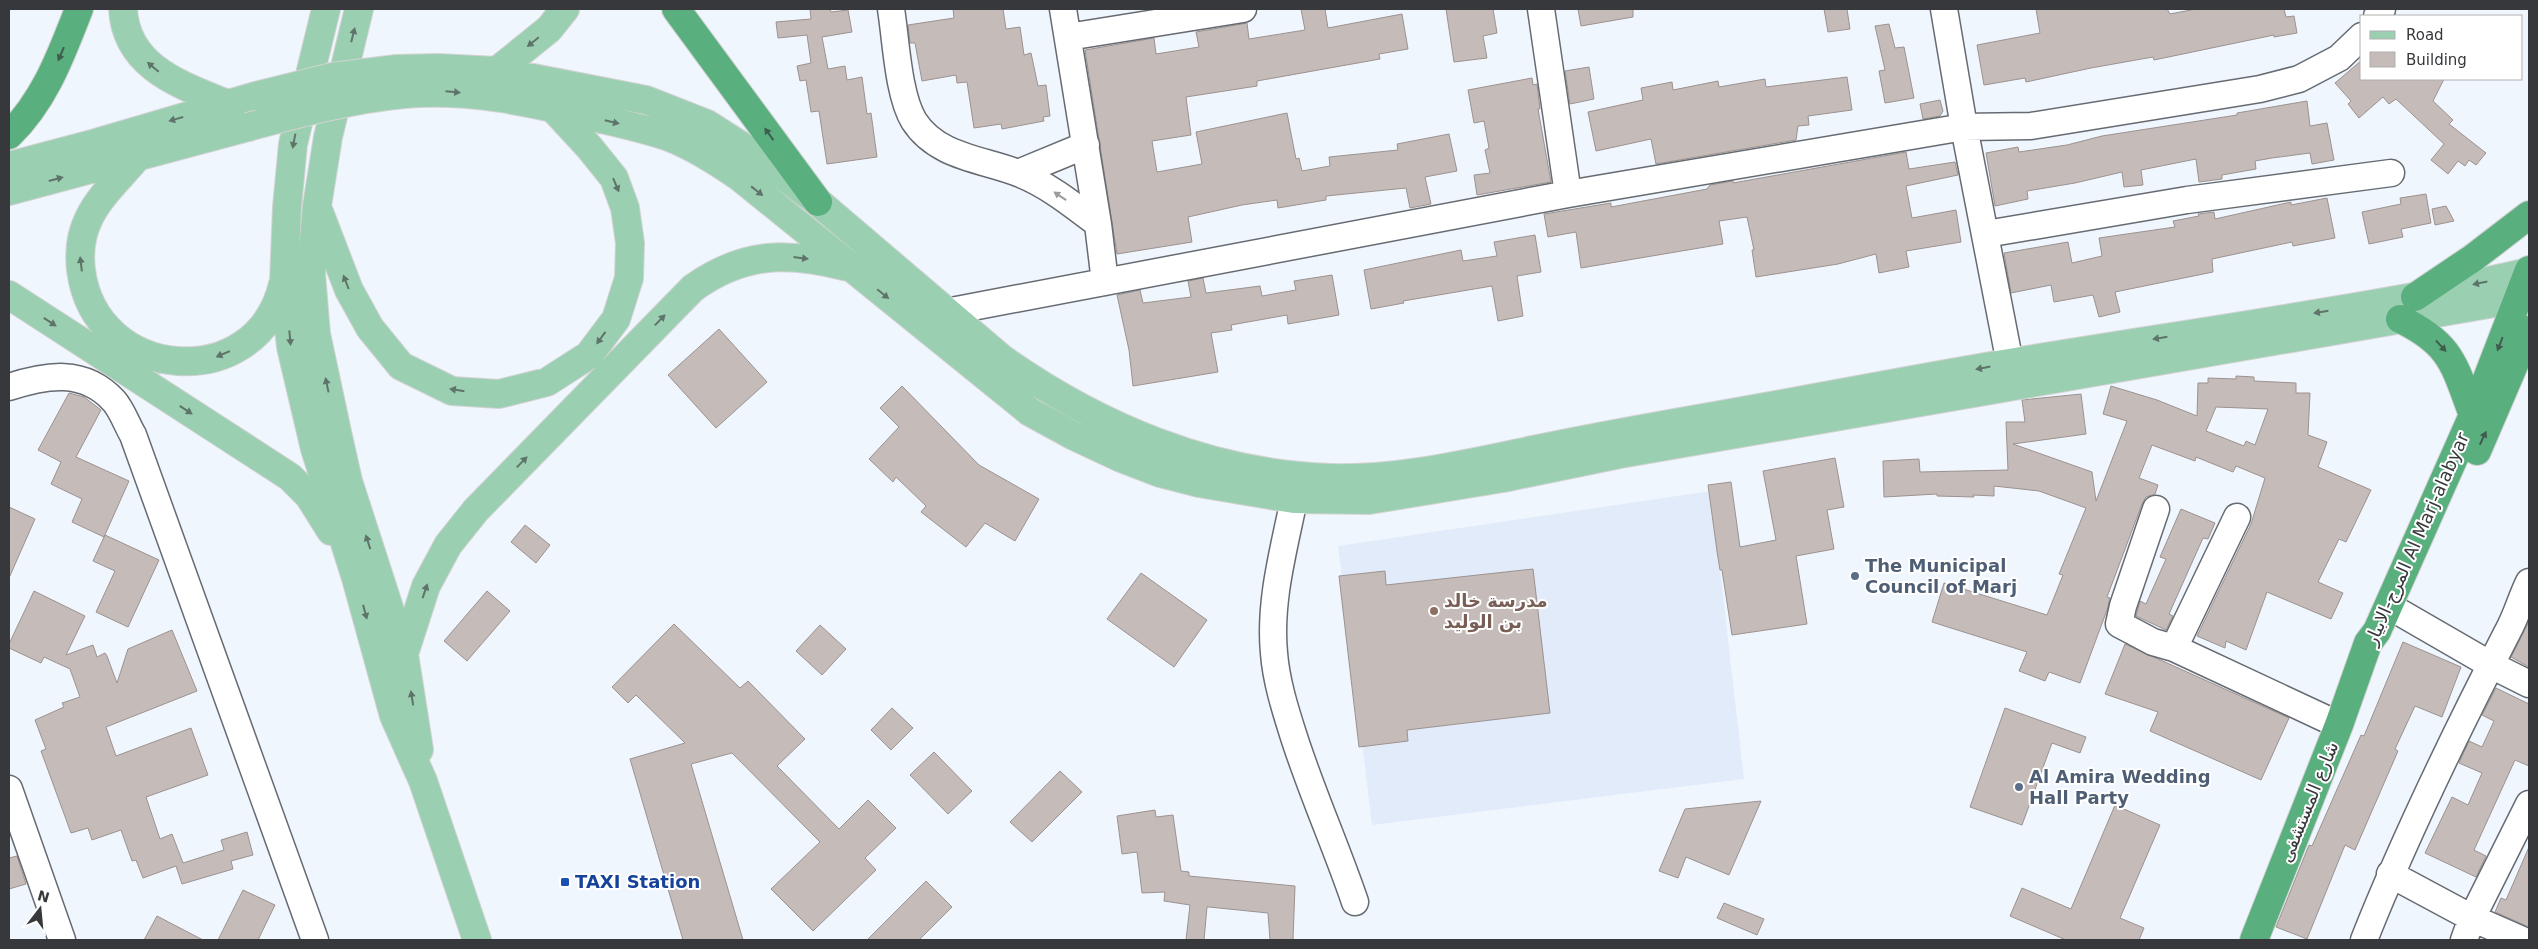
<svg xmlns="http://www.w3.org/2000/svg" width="2538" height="949" font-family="'DejaVu Sans','Noto Sans Arabic',sans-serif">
  <rect width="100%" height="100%" fill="#f0f6fe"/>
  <path fill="#e1ebf9" d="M1711,491L1744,779L1372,825L1338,546Z"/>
  <path fill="#c5bbb8" stroke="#9c9290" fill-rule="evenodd" d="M810,9H830L831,12L848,10L852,32L822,37L828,69L845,66L847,80L862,77L867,114L871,113L877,157L827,164L819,111L811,112L806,80L800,81L797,66L811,63L807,35L778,38L776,22L811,19Z
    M953,9H1003L1006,29L1020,27L1024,55L1031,53L1038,86L1046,85L1050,116L1043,117L1044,121L1002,129L1001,124L974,128L967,82L957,83L956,75L922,81L915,43H910L908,25L954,18Z
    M1301,9H1325L1328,28L1402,14L1408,49L1379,54L1380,59L1257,81V86L1186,97L1191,135L1152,141L1157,172L1202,164L1196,132L1287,113L1296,159L1299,158L1302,171L1330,166L1329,157L1398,150L1397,144L1449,134L1457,171L1425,177L1431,204L1410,208L1406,188L1326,196V200L1278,208L1277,200L1242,205L1188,217L1192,242L1117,254L1085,50L1154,38L1156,54L1199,47L1196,32L1247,23L1249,39L1305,30Z
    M1446,9H1493L1497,33L1483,36L1487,58L1454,62Z
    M1578,9H1633V17L1581,26Z
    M1824,9H1847L1850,29L1828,32Z
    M2036,9H2167L2170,14L2196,9H2284L2286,17L2294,16L2297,33L2274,37V35L2154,60L2153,57L2091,68L2026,82L2025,78L1984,85L1977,45L2040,33Z
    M1889,24L1895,48L1904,47L1914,98L1885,103L1879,71L1885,70L1875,26Z
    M2362,60V79H2444L2433,101L2453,120L2449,124L2486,153L2476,165L2469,160L2465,166L2458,161L2448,174L2431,160L2444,144L2396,99L2389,104L2383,97L2359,118L2348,104L2351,101L2335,83Z
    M1589,67L1594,99L1570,104L1565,71Z
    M1847,77L1852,110L1808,116L1809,125L1798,126L1796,140L1656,164L1651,139L1596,151L1588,112L1643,100L1641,88L1672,82L1673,90L1718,81L1719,87L1765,79L1766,87Z
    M1532,78L1533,85L1537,84L1540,109H1538L1551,182L1477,195L1474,175L1490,173L1485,150L1489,148L1484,121L1474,123L1468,90Z
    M1940,100L1943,111L1940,116L1923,119L1920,104Z
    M2307,101L2310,126L2327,123L2334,160L2312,164L2310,153L2272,158L2255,161L2256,169L2222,175V179L2199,182L2196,159L2141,170L2143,185L2124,187L2122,172L2075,183L2027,191L2028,199L1995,206L1986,153L2018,147L2019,152L2067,145L2102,136L2237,115V113Z
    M1906,152L1909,169L1955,162L1958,175L1906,186L1912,218L1956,210L1961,242L1906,251L1909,267L1879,273L1876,254L1838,264L1756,277L1752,250H1754L1747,217L1719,221L1723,244L1581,268L1576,232L1548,237L1544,214L1611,203V207L1707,189L1710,185L1733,181V183Z
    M2426,194L2431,223L2401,229L2403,237L2369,244L2362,212L2401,204L2400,198Z
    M2327,198L2335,238L2293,246L2292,242L2212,259L2213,272L2115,292L2120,312L2099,317L2093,295L2054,302L2051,285L2011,293L2004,253L2068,242L2072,263L2102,256L2099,238L2175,227L2173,221L2199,216L2198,214L2214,212L2215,219L2291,202V205Z
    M2446,206L2454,221L2435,225L2432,209Z
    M1535,235L1541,272L1517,276L1523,316L1498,321L1492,286L1403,301L1404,303L1371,309L1364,270L1461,250L1463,261L1497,256L1494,242Z
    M1332,275L1339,315L1288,324L1287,315L1231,325L1232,330L1211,333L1218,372L1133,386L1129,350L1117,295L1140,290L1143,303L1191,297L1188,281L1203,278L1206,293L1260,286L1262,296L1296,290L1294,281Z
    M719,329L767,382L716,428L668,375Z
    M2236,376L2254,377V381L2296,383V393H2310L2308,435L2327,442L2318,467L2371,490L2346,542L2339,539L2318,582L2343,593L2331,619L2267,592L2246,650L2226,641L2225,648L2197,636L2251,524L2265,478L2236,466L2233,472L2196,457L2195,461L2152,445L2139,478L2158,485L2155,494L2146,497L2142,504L2107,597L2110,598L2107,610L2080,683L2049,672L2045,681L2019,671L2027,652L1932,622L1944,583L2047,615L2063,575L2059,574L2086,508L2039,491L1994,486V496L1973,495L1974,497L1937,496V494L1884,497L1883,461L1919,459L1920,472L2008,470L2006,422H2025L2022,400L2081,394L2086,434L2013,444L2092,472L2096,501L2127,421L2103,414L2111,386L2157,400L2197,416L2198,383H2208V378L2236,379ZM2216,407L2268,409L2255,445L2246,441L2244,446L2206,431Z
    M902,386L979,465L1039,499L1015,541L985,523L966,547L921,512L926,506L896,477L893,482L869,459L899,427L880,408Z
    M69,393L84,397L101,410L76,457L129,481L104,537L72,522L82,499L51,484L61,462L38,450Z
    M1835,458L1844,507L1827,510L1834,549L1796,556L1807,624L1732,635L1722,570H1720L1717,551L1708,485L1731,482L1740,547L1776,540L1763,471Z
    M9,507L35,519L9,578Z
    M2181,509L2215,523L2208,539L2203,538L2169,614L2173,616L2166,630L2136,616L2140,601L2146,604L2166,559L2160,557Z
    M525,525L550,545L536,563L511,542Z
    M105,535L159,560L128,627L96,612L115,571L93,561Z
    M1533,569L1550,713L1407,730L1408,741L1359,747L1339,576L1385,571L1386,585Z
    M1141,573L1207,620L1174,667L1107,619Z
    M34,591L85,616L66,655L93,645L97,657L105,653L107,656L117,683L128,649L172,630L197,691L106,727L116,756L191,728L208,775L146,797L160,839L172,834L183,863L224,850L221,840L247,832L253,855L231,861L233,869L182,884L176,866L143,878L136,860L132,861L121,830L92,840L88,828L71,833L41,751L46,749L35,720L64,707L62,703L80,697L70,669L44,657L41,663L9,648V644Z
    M487,591L510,611L467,661L444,641Z
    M2529,621V667L2511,657Z
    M674,624L740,688L748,681L805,739L777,766L839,829L868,800L896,828L865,858L876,870L813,931L771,889L820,842L732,753L691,764L743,940H683L630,759L685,743L636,695L628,703L612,687Z
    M820,625L846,649L822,675L796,651Z
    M2403,642L2461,667L2442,717L2415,706L2395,749L2398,751L2355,850L2345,845L2307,939L2276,927L2309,845L2312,846L2361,735L2364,736Z
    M2125,644L2289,718L2261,780L2150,731L2158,712L2105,694Z
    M2496,688L2529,704V766L2515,760L2474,850L2486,856L2476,877L2425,853L2452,797L2468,805L2482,773L2459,763L2469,741L2482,747L2494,721L2482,715Z
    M892,708L913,728L891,750L871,730Z
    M2005,708L2086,737L2080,753L2052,743L2022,825L1970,807Z
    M934,752L972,791L948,814L910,775Z
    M1060,771L1082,792L1032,842L1010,822Z
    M1761,801L1729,875L1686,857L1678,878L1659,871L1685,809Z
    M2115,805L2160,825L2120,918L2144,928L2139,940H2066L2010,916L2022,888L2071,909Z
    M1155,810L1156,817L1173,815L1181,871L1189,872V876L1295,886L1293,940H1270L1268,913L1209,907H1207L1204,940H1186L1190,905L1164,901L1165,892L1142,893L1137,852L1122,854L1117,816Z
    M2529,847V927L2495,912L2501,898L2506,900Z
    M17,856L26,884L9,889V858Z
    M926,881L952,907L919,940H867Z
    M243,890L275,905L258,940H218Z
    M1724,903L1764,919L1757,935L1717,918Z
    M157,916L203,940H144Z"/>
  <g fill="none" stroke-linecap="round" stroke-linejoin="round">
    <g stroke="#666b72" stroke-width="29">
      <path id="minor" d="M891,9C896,40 898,95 914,121C937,157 982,159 1018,173C1047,184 1073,205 1098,224
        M1063,9L1098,224L1105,282
        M1541,9L1568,194
        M1944,9L1964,127L2014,384
        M2377,16L2382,9
        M1068,37L1243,9
        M1018,173L1086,145
        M1986,234L2187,200L2391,173
        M946,312L1568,194L1964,127L2031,126L2260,89L2299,79L2339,58L2362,36
        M9,387C46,375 84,368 114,401C122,410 127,425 133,435L315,940
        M1294,499C1284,549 1269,601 1274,653C1276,680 1285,709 1293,734C1311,791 1336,846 1355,902
        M2156,509L2123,606L2119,624L2153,642L2174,648L2339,725
        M2401,613L2491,665L2529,684
        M2174,648L2237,517
        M9,789L62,940
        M2390,874L2472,918L2522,940
        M2364,940C2406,834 2456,732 2508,631C2517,615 2521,598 2529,582
        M2464,940L2472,918L2529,804"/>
    </g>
    <g stroke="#d3d3d4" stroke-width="30">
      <path id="major" d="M123,9C126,68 182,85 227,104
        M326,9L293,144L287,207L284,281L291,347L315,449L356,578L394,716L423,781L477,940
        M359,9L328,137L317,206L311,274L316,334L337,432L348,481L404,654L419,750
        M397,69L438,68L497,71L646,100L707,124L754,154L818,202L1001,358C1097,426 1210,474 1330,478C1399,480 1466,464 1533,450C1595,437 1657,426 1720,415C1818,398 1917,378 2015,362C2148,340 2281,321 2413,297C2452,290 2491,280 2529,272
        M497,71L549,29L565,9
        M404,94C468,89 526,101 588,116C615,122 642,128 669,137C695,147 718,162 741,178L1030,412L1074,436L1121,458L1160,473L1199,483L1294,499L1369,500L1503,478L1620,454L2529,297
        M138,156C122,176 100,195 89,218C81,234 79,253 81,270C95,382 257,396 283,284
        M9,166L96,143L256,96
        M9,191L248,127
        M319,212L349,290L370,328L401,366L452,391L499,394L547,382L589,355L616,319L629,278L630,243L625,208L614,178L589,147L552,107
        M9,295L290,477L309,496L331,531
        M404,654L426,586L448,545L476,510L693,288C745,251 788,252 848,267"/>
    </g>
    <g stroke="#d3d3d4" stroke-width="30">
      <path id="highway" d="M676,9L818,202
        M9,135C45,100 61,55 79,9
        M2415,297L2473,258L2529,215
        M2400,319C2452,344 2454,365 2473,415
        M2477,451L2529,330
        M2254,940L2339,725L2368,643L2377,631L2473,415L2529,270"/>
    </g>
    <use href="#minor" stroke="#fff" stroke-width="26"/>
    <use href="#major" stroke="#9bcfb1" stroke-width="28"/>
    <use href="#highway" stroke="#59af7d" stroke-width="28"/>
    <g stroke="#d3d3d4" stroke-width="30" stroke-linecap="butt">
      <path id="major-bridge" d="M256,96L332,77L397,69
        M248,127C300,113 351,99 404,94"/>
    </g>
    <use href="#major-bridge" stroke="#9bcfb1" stroke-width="28"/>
  </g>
  <defs><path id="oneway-solid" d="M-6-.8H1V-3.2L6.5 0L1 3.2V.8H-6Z" transform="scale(1.25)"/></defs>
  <g fill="#5e746a">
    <use href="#oneway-solid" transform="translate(353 35) rotate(-76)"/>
    <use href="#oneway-solid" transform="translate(533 42) rotate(141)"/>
    <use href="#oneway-solid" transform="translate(153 67) rotate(-140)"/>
    <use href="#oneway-solid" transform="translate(453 92) rotate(5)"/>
    <use href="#oneway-solid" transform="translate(176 119) rotate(164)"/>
    <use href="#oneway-solid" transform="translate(612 122) rotate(13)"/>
    <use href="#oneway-solid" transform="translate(294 141) rotate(101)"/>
    <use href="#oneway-solid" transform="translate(56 179) rotate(-15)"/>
    <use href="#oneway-solid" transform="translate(616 185) rotate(67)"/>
    <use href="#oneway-solid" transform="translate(757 191) rotate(38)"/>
    <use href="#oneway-solid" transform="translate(801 258) rotate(7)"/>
    <use href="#oneway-solid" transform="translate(81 264) rotate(-97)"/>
    <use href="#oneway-solid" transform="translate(346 282) rotate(-111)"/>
    <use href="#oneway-solid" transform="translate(2480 283) rotate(168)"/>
    <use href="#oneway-solid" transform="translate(883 294) rotate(39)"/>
    <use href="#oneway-solid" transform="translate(2321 312) rotate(171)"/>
    <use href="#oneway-solid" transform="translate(660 320) rotate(-46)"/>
    <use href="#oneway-solid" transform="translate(50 322) rotate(33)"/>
    <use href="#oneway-solid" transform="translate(290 338) rotate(85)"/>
    <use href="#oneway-solid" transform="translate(601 338) rotate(126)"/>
    <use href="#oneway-solid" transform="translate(2160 338) rotate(171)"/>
    <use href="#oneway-solid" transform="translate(223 354) rotate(157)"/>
    <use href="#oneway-solid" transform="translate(1983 368) rotate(169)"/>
    <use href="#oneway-solid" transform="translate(327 385) rotate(-102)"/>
    <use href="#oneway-solid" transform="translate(457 390) rotate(-171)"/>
    <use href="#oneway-solid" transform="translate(186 410) rotate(33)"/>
    <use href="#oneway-solid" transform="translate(522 462) rotate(-46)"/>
    <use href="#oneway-solid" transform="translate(368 542) rotate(-108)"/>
    <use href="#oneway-solid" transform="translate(425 591) rotate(-71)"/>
    <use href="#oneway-solid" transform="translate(365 612) rotate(75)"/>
    <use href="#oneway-solid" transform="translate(412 698) rotate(-99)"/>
  </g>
  <g fill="#405c4f">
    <use href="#oneway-solid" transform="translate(61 54) rotate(113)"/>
    <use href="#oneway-solid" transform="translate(769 134) rotate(-126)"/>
    <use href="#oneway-solid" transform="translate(2500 344) rotate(111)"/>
    <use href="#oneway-solid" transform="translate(2441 346) rotate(47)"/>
    <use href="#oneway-solid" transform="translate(2483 438) rotate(-65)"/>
  </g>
  <use fill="#9a9c9d" href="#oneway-solid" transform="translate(1060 196) rotate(-146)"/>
  <g fill="#5c6f8a" stroke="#fff" stroke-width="2">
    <circle cx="1855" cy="576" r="5"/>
    <circle cx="2019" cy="787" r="5"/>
  </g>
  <circle fill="#8d6e63" stroke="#fff" stroke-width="2" cx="1434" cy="611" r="5"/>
  <rect fill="#1a4fb4" stroke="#fff" stroke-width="2" x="560" y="877" width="10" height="10" rx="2.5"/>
  <g text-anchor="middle" stroke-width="4" stroke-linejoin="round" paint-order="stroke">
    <g font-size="18" fill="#36383b" stroke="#fff">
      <text transform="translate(2417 539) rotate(-66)" y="6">المرج-الابيار Al Marj-alabyar</text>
      <text transform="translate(2309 802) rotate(-68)" y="6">شارع المستشفى</text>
    </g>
    <g font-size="18" font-weight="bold" fill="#4e5e75" stroke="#fff" text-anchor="start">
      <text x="1865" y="572">The Municipal<tspan x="1865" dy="21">Council of Marj</tspan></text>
      <text x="2029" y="783">Al Amira Wedding<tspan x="2029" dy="21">Hall Party</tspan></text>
    </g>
    <g font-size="18" font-weight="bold" fill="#785e54" stroke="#fff" text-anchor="start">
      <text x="1444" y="607">مدرسة خالد<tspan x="1444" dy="21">بن الوليد</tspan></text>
    </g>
    <g font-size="18" font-weight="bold" fill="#164399" stroke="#fff" text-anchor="start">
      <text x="575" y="888">TAXI Station</text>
    </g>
  </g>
  <rect width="2538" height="949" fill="none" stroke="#36383b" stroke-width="20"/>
  <rect x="2360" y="15" width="162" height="65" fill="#ffffff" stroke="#afafb1"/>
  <rect x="2370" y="31" width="25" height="8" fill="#9bcfb1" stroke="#afafb1"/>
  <text x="2406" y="40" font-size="15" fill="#36383b">Road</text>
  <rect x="2370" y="52" width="25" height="15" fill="#c5bbb8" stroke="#afafb1"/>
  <text x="2406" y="65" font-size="15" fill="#36383b">Building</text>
  <g transform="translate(40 909) rotate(16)" stroke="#ffffff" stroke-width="4" paint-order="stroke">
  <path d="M0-4L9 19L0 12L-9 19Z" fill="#36383b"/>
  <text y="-8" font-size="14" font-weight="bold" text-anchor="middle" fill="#36383b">N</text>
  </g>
</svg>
